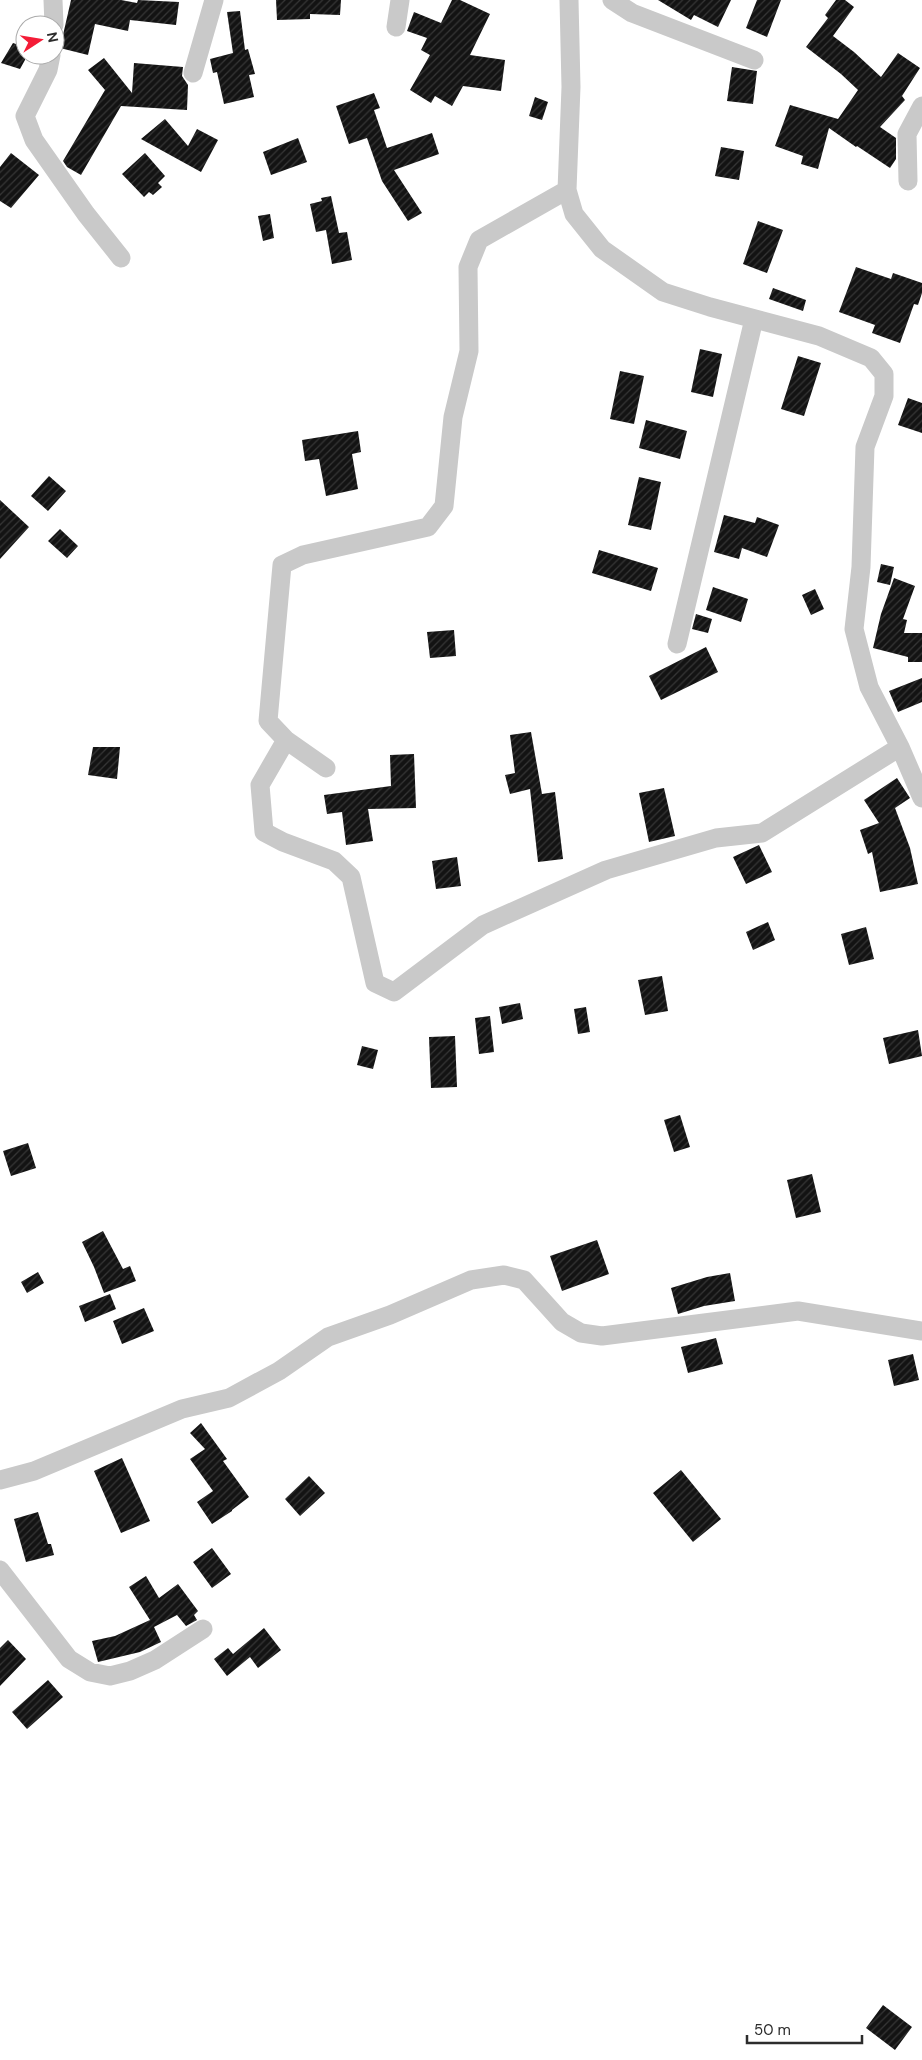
<svg xmlns="http://www.w3.org/2000/svg" width="922" height="2060" font-family="'DM Sans',sans-serif">
  <defs>
    <pattern id="building-hatch" width="6" height="6" patternUnits="userSpaceOnUse" patternTransform="scale(1.25)"><rect width="6" height="6" fill="#131313"/><path d="M-1 1l2-2M0 6l6-6M5 7l2-2" fill="none" stroke="#363636"/></pattern>
  </defs>
  <rect width="100%" height="100%" fill="#fff"/>
  <path fill="url(#building-hatch)" d="M71,0H121L137,3L138,0L179,2L176,25L130,20L128,31L95,24L88,55L60,48Z
    M276,0H341L340,15L310,14V19L277,20Z
    M452,0H460L490,14L470,55L505,60L501,91L463,86L452,106L435,96L431,103L410,90L430,55L421,50L427,38L407,31L414,12L441,23Z
    M658,0H731L718,27L694,15L691,20Z
    M757,0H781L767,37L746,28Z
    M836,0H845L854,7L833,36L854,52L881,77L898,53L920,68L902,96L905,100L880,127L896,138V159L890,168L857,146L856,147L829,128L818,169L801,164L803,156L775,146L790,105L838,119L858,90L841,74L806,47L828,18L825,15Z
    M240,11L245,50L248,49L255,74L249,75L254,97L224,104L217,72L213,73L210,59L233,53L227,12Z
    M13,43L25,47V60L20,69L1,63Z
    M104,58L132,93L134,63L183,67L182,76L188,85L187,110L121,106L81,175L67,167L63,161L105,90L88,70Z
    M732,67L757,71L753,104L727,101Z
    M374,93L380,108L374,110L387,148L432,133L439,154L394,170L422,213L408,221L382,181L367,138L349,144L336,106Z
    M535,97L548,102L542,120L529,116Z
    M165,119L188,146L197,129L218,140L201,172L141,139Z
    M298,138L307,162L271,175L263,152Z
    M721,147L744,151L739,180L715,176Z
    M11,153L39,175L11,208L0,201V167Z
    M145,153L165,176L158,183L162,187L153,195L149,192L144,197L122,174Z
    M331,196L339,233L347,232L352,260L332,264L326,230L316,232L310,204L322,201L321,198Z
    M270,214L274,238L263,241L258,216Z
    M758,221L783,230L767,273L743,264Z
    M856,267L891,279L893,273L922,283V293L918,305L914,304L900,343L872,333L875,325L839,312Z
    M773,288L806,300L803,311L769,299Z
    M700,349L722,354L713,397L691,392Z
    M798,356L821,363L804,416L781,409Z
    M620,371L644,376L634,424L610,419Z
    M908,398L922,403V433L898,425Z
    M646,420L687,431L680,459L639,448Z
    M358,431L361,452L352,454L358,489L326,496L319,459L305,461L302,440Z
    M49,476L66,491L48,511L31,496Z
    M639,477L661,482L651,530L628,525Z
    M0,500L29,527L0,559Z
    M724,515L755,523L757,517L779,525L767,557L742,548L739,559L714,552Z
    M60,529L78,546L67,558L48,541Z
    M599,550L658,568L651,591L592,573Z
    M881,564L894,567L890,585L877,582Z
    M894,578L915,586L903,619L907,620L904,633H922V662H908V657L873,648L881,614Z
    M713,587L748,599L741,622L706,610Z
    M815,589L824,609L811,615L802,595Z
    M696,614L712,619L708,633L692,629Z
    M454,630L456,656L430,658L427,632Z
    M706,647L718,672L661,700L649,676Z
    M922,678V702L898,712L889,691Z
    M531,732L542,794L555,792L563,859L538,862L530,789L510,794L505,775L515,773L510,735Z
    M93,747H120L117,779L88,775Z
    M414,754L416,808L368,809L373,841L346,845L342,812L327,814L324,795L391,786L390,755Z
    M897,778L910,798L895,808L910,848L918,884L880,892L872,852L868,854L860,830L879,823L864,800Z
    M664,788L675,836L649,842L639,793Z
    M759,845L772,872L746,884L733,857Z
    M457,857L461,886L436,889L432,861Z
    M768,922L775,940L753,950L746,932Z
    M866,927L874,959L849,965L841,934Z
    M662,976L668,1011L645,1015L638,980Z
    M520,1003L523,1019L502,1024L499,1007Z
    M586,1007L590,1032L578,1034L574,1009Z
    M490,1016L494,1052L479,1054L475,1018Z
    M918,1030L922,1056L889,1064L883,1038Z
    M455,1036L457,1087L431,1088L429,1037Z
    M362,1046L378,1050L373,1069L357,1065Z
    M680,1115L690,1147L674,1152L664,1120Z
    M28,1143L36,1168L11,1176L3,1151Z
    M812,1174L821,1212L796,1218L787,1180Z
    M103,1231L123,1269L130,1266L136,1281L104,1293L94,1267L82,1242Z
    M597,1240L609,1274L562,1291L550,1256Z
    M38,1272L44,1283L27,1293L21,1282Z
    M730,1273L735,1301L704,1306L678,1314L671,1288L707,1277Z
    M110,1294L116,1309L85,1322L79,1306Z
    M144,1308L154,1331L122,1344L113,1321Z
    M716,1338L723,1364L688,1373L681,1347Z
    M913,1354L919,1380L894,1386L888,1360Z
    M201,1423L227,1459L223,1461L249,1497L232,1510V1511L212,1524L197,1502L213,1491L190,1459L205,1449L190,1433Z
    M122,1458L150,1521L121,1533L94,1471Z
    M681,1470L721,1519L693,1542L653,1493Z
    M309,1476L325,1493L300,1516L285,1499Z
    M38,1512L48,1544H51L54,1555L26,1562L14,1519Z
    M212,1548L231,1574L212,1588L193,1562Z
    M146,1576L159,1598L178,1584L198,1611L194,1615L197,1620L186,1626L177,1615L154,1627L161,1642L140,1652L98,1662L92,1641L115,1636L150,1620L129,1587Z
    M264,1628L281,1650L258,1668L250,1657L227,1676L214,1659L228,1648L233,1654Z
    M8,1640L26,1659L0,1686V1648Z
    M48,1680L63,1697L27,1729L12,1712Z
    M883,2005L912,2027L895,2050L866,2028Z"/>
  <g fill="none" stroke-linecap="round" stroke-linejoin="round">
    <path stroke="#c9c9c9" stroke-width="19" d="M53,0L54,25
      M569,0L571,87L567,190L574,214L602,249L663,292L710,307L819,336L871,358L884,374V396L865,447L861,567L854,629L869,687L900,747L922,798
      M612,0L632,13L754,60
      M396,27L400,0
      M51,55L48,70L25,116L34,140L86,214L121,258
      M193,73L214,0
      M908,181L907,134L922,106
      M677,644L754,319
      M286,740L260,785L264,832L283,842L334,861L351,877L375,983L394,992L483,925L606,870L716,838L762,833L900,747
      M326,768L286,740L268,721L282,565L303,555L428,527L444,506L453,417L469,351L468,267L479,240L567,190
      M0,1480L34,1471L182,1409L229,1398L279,1371L328,1337L390,1315L471,1280L504,1275L524,1280L562,1322L581,1333L602,1336L798,1311L922,1331
      M0,1570L69,1659L90,1672L110,1676L130,1671L155,1660L203,1629"/>
  </g>
  <g transform="translate(40 40) rotate(78)"><circle r="24" fill="#ffffff" stroke="#ababab"/>
  <path d="M0-4L9 19L0 12L-9 19Z" fill="#f41c37"/>
  <text y="-8" font-size="14" font-weight="bold" text-anchor="middle" fill="#2c2c2c">N</text>
  </g>
  <path d="M747 2035v8h115v-8" fill="none" stroke="#2c2c2c" stroke-width="2.5"/>
  <text x="754" y="2035" font-size="15" fill="#2c2c2c" stroke="#ffffff" stroke-width="4" paint-order="stroke">50 m</text>
</svg>
